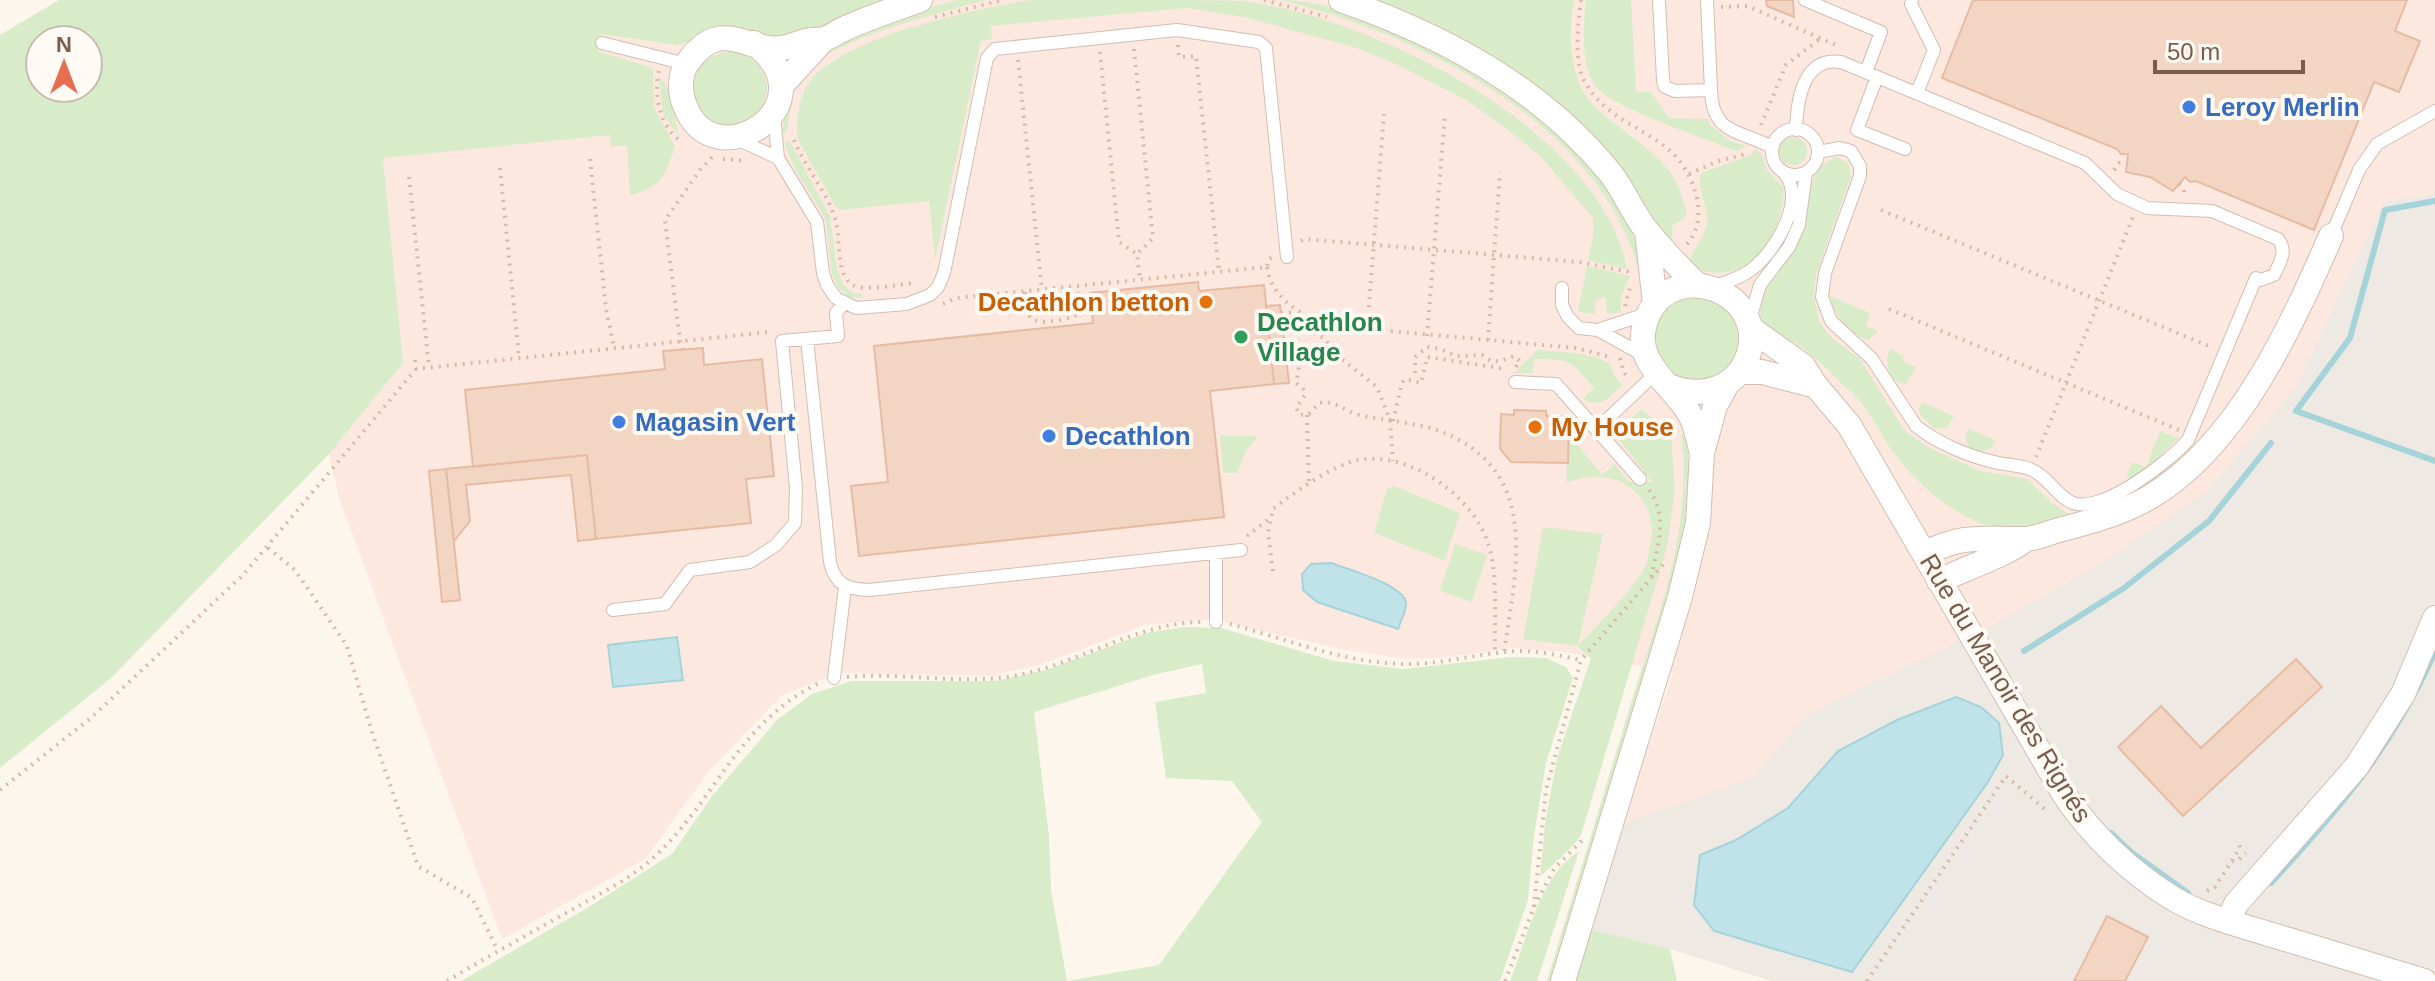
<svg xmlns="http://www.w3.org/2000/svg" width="2435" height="981" font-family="Helvetica,sans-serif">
  <rect width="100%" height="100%" fill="#fdf6ec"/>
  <path fill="#fde8e0" d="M210,0H2435V194L2384,201L2295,388L2205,493L2100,564L1994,624L1807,715L1752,778L1622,824L1673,673L1564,652L1513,648L1439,658L1405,659L1339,649L1211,619L1145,625L1042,664L990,676L841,673L782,695L709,771L645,859L502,939L339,498L329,454L403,363Z"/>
  <path fill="#efe9e4" d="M2435,194V981H1772L1670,949L1588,929L1622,824L1752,778L1807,715L1994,624L2100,564L2205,493L2295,388L2384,201Z"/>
  <path fill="#d8ecc9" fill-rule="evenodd" d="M59,0H888L791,40L693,41L677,45L601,34L597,51L653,68L654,107L675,146C665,176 662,187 630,195L627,146H611L610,135L383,158L403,363L329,454L111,678L0,768V35ZM40,40H88V88H40Z
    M958,0H986C943,12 825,40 801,77C792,92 790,115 787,131L782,134C785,116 786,90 798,75C828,38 912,11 958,0Z
    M1032,0C1078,0 1125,0 1171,0C1195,0 1220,0 1244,1C1371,17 1602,130 1627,269L1588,260L1593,235V218L1541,157L1508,130L1468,101L1398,65L1357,48L1244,17L1186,8L991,26L992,39L981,41L935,260L929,201L840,210L835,206L798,140C795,124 799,95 810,81C844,37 977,8 1032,0Z
    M1280,0C1377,0 1539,101 1599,177C1620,203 1633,232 1643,263L1637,265C1597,122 1414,32 1280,0Z
    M1369,0H1574C1568,33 1569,82 1595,107C1620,131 1655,148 1674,178C1680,187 1683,202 1687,213L1685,218L1672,226L1673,250L1646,206L1607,156Z
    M1586,0H1631L1636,92H1651L1669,118L1708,119L1709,124L1730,141L1747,146L1736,151C1703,137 1623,112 1599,90C1580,72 1583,24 1586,0Z
    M693 89a37 37 0 1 1 74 0a37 37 0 1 1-74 0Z
    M659,75L670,92L679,137L663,114Z
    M1779 151a14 14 0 1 1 28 0a14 14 0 1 1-28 0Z
    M789,140L830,216L837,269L843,285L854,293L862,294L863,298L849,297L838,287L832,274L826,222L822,212L797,173L784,143Z
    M1756,148L1763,157L1766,169L1784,188C1783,239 1743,295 1688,264C1692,250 1705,237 1707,223C1709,206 1696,189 1701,173L1751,155Z
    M1836,157L1848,163L1851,176L1816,274L1814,296L1819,322L1833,339L1859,358L1905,431L1926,446L1980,471L2027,479L2053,504L2073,516C2016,531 1992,538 1942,501C1924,488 1907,471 1894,453C1879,433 1868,406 1848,389C1829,372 1810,350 1787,339C1778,334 1766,334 1762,323C1752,293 1791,257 1803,231C1811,214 1807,193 1814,177C1819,166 1826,162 1836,157Z
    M1587,266L1630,276L1621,297V312L1607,314L1606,298L1596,299L1595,314L1578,312Z
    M1830,296L1870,313L1866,326L1878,331L1869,340C1848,335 1835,315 1830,296Z
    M1654 339a42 42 0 1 1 84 0a42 42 0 1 1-84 0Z
    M1890,349L1904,356L1902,361L1916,367L1906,384C1888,382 1884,364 1890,349Z
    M1537,350C1560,352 1590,351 1610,364L1614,375L1622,385C1610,397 1600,409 1583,399L1594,388C1570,360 1571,359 1534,359L1533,373H1514Z
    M1922,402L1954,416L1947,428L1935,429L1922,417L1918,409Z
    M1641,409L1669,429L1671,434L1675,490L1667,547L1581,835C1574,847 1552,865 1540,877L1545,823L1557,758L1591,658L1577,646L1523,639L1543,527L1603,534L1578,645C1591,634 1635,585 1643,571C1648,562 1649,551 1651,541C1657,504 1629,473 1590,477C1582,477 1574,481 1566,482L1568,438H1572L1602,475L1615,464L1629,482H1652L1618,438L1622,426Z
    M1969,429L1996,440C1989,454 1981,452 1969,448L1965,436Z
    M2160,431L2179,438L2141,474L2130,478L2127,476L2132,462L2146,467Z
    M1687,434L1690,498L1676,575L1553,981H1547C1574,892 1601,802 1628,713C1655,623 1694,530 1681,435Z
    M1220,436H1258L1246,451L1237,473H1223Z
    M1394,486L1460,513L1446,557L1443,560L1374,533L1387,489Z
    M1455,544L1487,555L1472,602L1440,591Z
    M1184,627L1221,628L1334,661L1403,669L1511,657L1546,658L1566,667L1573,678L1546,763L1534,835L1528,900L1500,981H461L587,908L672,854L713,795L777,720L812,694L851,681H995L1046,670L1146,633ZM1202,664L1206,693L1155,702L1166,778L1232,781L1262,822L1159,965L1067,981L1051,890L1049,836L1034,712L1153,675Z
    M1579,851L1537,981H1510C1527,939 1539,877 1579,851Z
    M1588,929L1670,949L1677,981H1573Z"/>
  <path fill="#bfe3e8" stroke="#a5d3da" stroke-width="2" d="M1331,563C1347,569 1406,585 1406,604C1406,612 1400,622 1398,629L1317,602L1303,590L1302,574L1311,564Z
    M677,637L683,680L613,687L608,645Z
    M1956,697L1981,707L1999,723L2003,755L1988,782L1852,972L1714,931L1694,905L1700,855L1736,840L1788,808L1838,751L1897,720Z"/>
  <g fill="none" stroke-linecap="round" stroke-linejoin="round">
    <path stroke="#a5d3da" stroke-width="6" d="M2435,201L2385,210L2350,338L2296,411L2435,461
      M2024,651L2124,588L2209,521L2271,443
      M2111,833L2132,853L2188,893
      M2271,883C2341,807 2392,748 2435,652"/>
  </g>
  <path fill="#f3d5c3" stroke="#e6bba3" stroke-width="2" d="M1766,0H1793L1794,17L1767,6Z
    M1973,0H2407L2395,31L2420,41L2399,92L2374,82L2314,230L2196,181L2190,182L2185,177L2173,191L2150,177L2126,172L2128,154H2121L2117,149L1942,78Z
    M1198,282L1199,291L1264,285L1274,384L1210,391L1224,517L859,556L851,486L888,482L874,346L1093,323L1090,293Z
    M1280,305L1289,383L1274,384L1266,306Z
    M703,348L704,365L762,359L774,476L746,479L751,523L596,539L587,455L473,467L465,390L665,369L663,351Z
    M1514,410L1546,411V416H1569L1568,463L1511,462L1500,449L1501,414L1514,415Z
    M587,455L596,539L578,541L571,475L466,485L470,521L454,541L446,469Z
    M446,469L460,600L442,602L429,471Z
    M2296,659L2322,687L2183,816L2118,747L2161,706L2201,748Z
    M2107,916L2148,937L2125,981H2074Z"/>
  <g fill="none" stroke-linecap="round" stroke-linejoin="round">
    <g stroke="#d1beb0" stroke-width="14">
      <path id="service" d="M1659,0L1663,80L1665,87L1675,91L1711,90L1707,0
        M1805,0L1881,32L1866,72
        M1912,0L1911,4L1934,50L1917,93
        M602,43L686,64
        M1877,77L1857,130L1905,149
        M1711,90C1712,135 1740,130 1772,147
        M774,114L778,158L817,222L823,273L827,285L836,298L856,308L907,304L930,295L938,287L944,273L987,58L995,49L1177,30L1259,42L1266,48L1287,257
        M1772 152a23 23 0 1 1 46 0a23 23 0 1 1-46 0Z
        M1796,130C1797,100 1803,56 1841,62L2085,163L2117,194L2147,208L2212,211L2278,239C2288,251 2280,262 2274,275L2261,280L2256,278L2188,440C2170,461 2102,514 2073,503C2057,497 2048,476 2030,469C2019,465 2006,465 1994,462C1968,456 1937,443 1916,426L1872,359L1831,321L1822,297L1825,273L1860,176V166L1851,151L1840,148L1818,152
        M737,139L778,158
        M2331,236L2359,170L2377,144L2435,111
        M1713,287C1724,282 1738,279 1748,272C1773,256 1808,199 1784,173
        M1562,288V305L1568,317L1579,328L1598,330L1645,356
        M1750,319L1760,285L1789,247L1799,225L1806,172
        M1598,330L1649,313
        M807,339L830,562C835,585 847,589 869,590L1241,550
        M1515,382L1556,384L1640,479
        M1598,428L1655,374
        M1216,553V622
        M613,610L665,604L690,570L750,562L776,545L795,523L796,488L782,341L838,336L836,313L844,303
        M834,678L845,587"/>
    </g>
    <g stroke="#d1beb0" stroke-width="26">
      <path id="minor" d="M1341,0C1444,36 1542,88 1611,174C1625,192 1633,214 1647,231C1662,250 1680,268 1697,285
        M754,43C835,105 711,184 684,103C679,90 680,73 688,62C722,15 746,53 782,48C790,47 798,43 805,41C811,40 818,40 824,39C831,37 838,31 846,28C870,17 895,9 920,0
        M781,86L824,39
        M1647,231L1655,304
        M1750,328L1803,366L1816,386L1849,425L2064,794C2092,836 2131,873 2174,899C2203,916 2240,925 2272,935C2323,950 2374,966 2424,981
        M1740,372H1762L1816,386
        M1669,386C1703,400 1741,388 1750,349C1762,290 1675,260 1649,313C1627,359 1668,379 1689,413C1696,424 1698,440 1702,453
        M1924,554C1965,533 1981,540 2024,539C2035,539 2048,533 2059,530C2090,522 2123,513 2150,497C2238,445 2291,327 2331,236
        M1939,581C1955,573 2016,550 2023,541
        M2228,921L2236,904L2357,766L2403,694L2435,618
        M1563,981L1680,597L1698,523L1702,453L1715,406L1727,384"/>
    </g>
    <path stroke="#d9b8a5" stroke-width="4" stroke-dasharray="2 6" stroke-linecap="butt" d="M1264,0L1327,17
      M1581,0C1578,23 1573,64 1586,84C1606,117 1639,126 1667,148C1693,169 1712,218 1686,245
      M1721,7L1747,6L1836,45
      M935,17L1003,0
      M1178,45L1179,57L1196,56L1219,272
      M1134,49L1153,238L1137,254L1140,280
      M1100,52L1119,242L1137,254
      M1018,60L1042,290
      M659,71C653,95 660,128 682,142
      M1761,125L1786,65L1821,38
      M794,140C805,168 828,192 836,222C841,241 835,274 853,285C863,292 901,284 914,283
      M590,159L606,309L614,347
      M723,159L746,161
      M500,168L519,357
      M2114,170L2119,163H2127
      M1689,174L1718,161L1746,154
      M409,177L429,368
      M2179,184L2184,189V196
      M1881,210L2211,347
      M1301,241L1305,239L1579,262L1630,272
      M1267,267C1272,299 1299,313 1325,325L1576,348L1610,357
      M1025,292C1026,300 1025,312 1031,318C1040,326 1068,319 1077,315L1080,307L1078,288
      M943,304L956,298L1267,267L1269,259L1273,257
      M1625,306L1631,284
      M1889,309L2179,430
      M1281,313L1295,312
      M1283,329L1301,327L1324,338L1339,357L1377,387L1390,420L1393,461
      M1367,331L1384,114
      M1427,336L1445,115
      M1488,340L1500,172
      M683,350L680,341L665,220L700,170L713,156
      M1620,358L1624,373L1630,379
      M415,360L416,369L770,332
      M1287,360L1295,361L1299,367L1296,383L1303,389L1305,395L1296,408L1300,415L1309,414L1319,403C1334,399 1344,411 1359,415C1371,418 1383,419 1395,421C1409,424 1424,425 1437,430C1543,469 1516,567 1504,653
      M1415,373V357L1427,347L1441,349L1456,356L1482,355L1491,361H1500L1514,356L1520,361L1515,368
      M1307,415L1309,485
      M1393,421L1402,383L1405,379L1421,383L1427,357L1506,369
      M2036,457L2133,217
      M1649,490C1669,516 1657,548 1651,577
      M1247,536L1270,518
      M268,548L295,570L347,646L371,729L418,866L472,898L498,951
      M1273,571L1268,533L1273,509C1293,493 1333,465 1358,460C1411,450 1478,499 1490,550C1498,580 1494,622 1495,654
      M1230,624C1286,639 1345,663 1404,664C1443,665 1481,652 1520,651C1541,651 1561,656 1581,660
      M847,677C902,672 958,685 1013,676C1078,665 1134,623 1201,622
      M0,790L92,717L243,575L416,369
      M2232,861H2237L2246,853
      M2207,891L2215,887L2240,848L2239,842
      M1534,907L1546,790L1581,660L1667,560
      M447,981C489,956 532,932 575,908C601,893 630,879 652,859C715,802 737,723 819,683
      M1505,981L1534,907L1554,869L1584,838
      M1867,981L2006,776L2048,812"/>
    <use href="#service" stroke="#fff" stroke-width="12"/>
    <use href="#minor" stroke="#fff" stroke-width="24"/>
  </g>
  <g fill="#3f7fe0" stroke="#fffaf3" stroke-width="3">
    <circle cx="2189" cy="107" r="8"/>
    <circle cx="619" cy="422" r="8"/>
    <circle cx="1049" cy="436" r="8"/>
  </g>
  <g fill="#e8710a" stroke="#fffaf3" stroke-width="3">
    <circle cx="1206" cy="302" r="8"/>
    <circle cx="1535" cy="427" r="8"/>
  </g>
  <circle fill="#2e9e5b" stroke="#fffaf3" stroke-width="3" cx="1241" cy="337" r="8"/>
  <g text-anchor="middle" stroke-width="8" stroke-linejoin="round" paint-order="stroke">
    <g font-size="26" font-weight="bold" fill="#366cbe" stroke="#fffaf3" text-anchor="start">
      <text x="2205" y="116">Leroy Merlin</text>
      <text x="635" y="431">Magasin Vert</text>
      <text x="1065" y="445">Decathlon</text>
    </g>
    <g font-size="26" font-weight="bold" fill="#c56008" stroke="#fffaf3" text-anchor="end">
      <text x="1190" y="311">Decathlon betton</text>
      <text x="1551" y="436" text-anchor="start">My House</text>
    </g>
    <g font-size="26" font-weight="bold" fill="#27864d" stroke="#fffaf3" text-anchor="start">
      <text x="1257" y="331">Decathlon<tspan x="1257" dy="30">Village</tspan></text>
    </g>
    <g font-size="26" fill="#7a5c4d" stroke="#fffaf3">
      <text transform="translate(2006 688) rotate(59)" y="9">Rue du Manoir des Rignés</text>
    </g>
  </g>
  <g transform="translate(64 64)"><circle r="38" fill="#fffaf3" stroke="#cabbb1" stroke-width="2"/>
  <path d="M0-6L14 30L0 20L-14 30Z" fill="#e76f51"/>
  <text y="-12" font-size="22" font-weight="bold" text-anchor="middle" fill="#7a5c4d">N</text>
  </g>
  <path d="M2155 60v12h148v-12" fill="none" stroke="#7a5c4d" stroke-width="4"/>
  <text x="2167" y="60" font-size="24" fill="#7a5c4d" stroke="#fffaf3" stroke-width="6" paint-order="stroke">50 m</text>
</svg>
